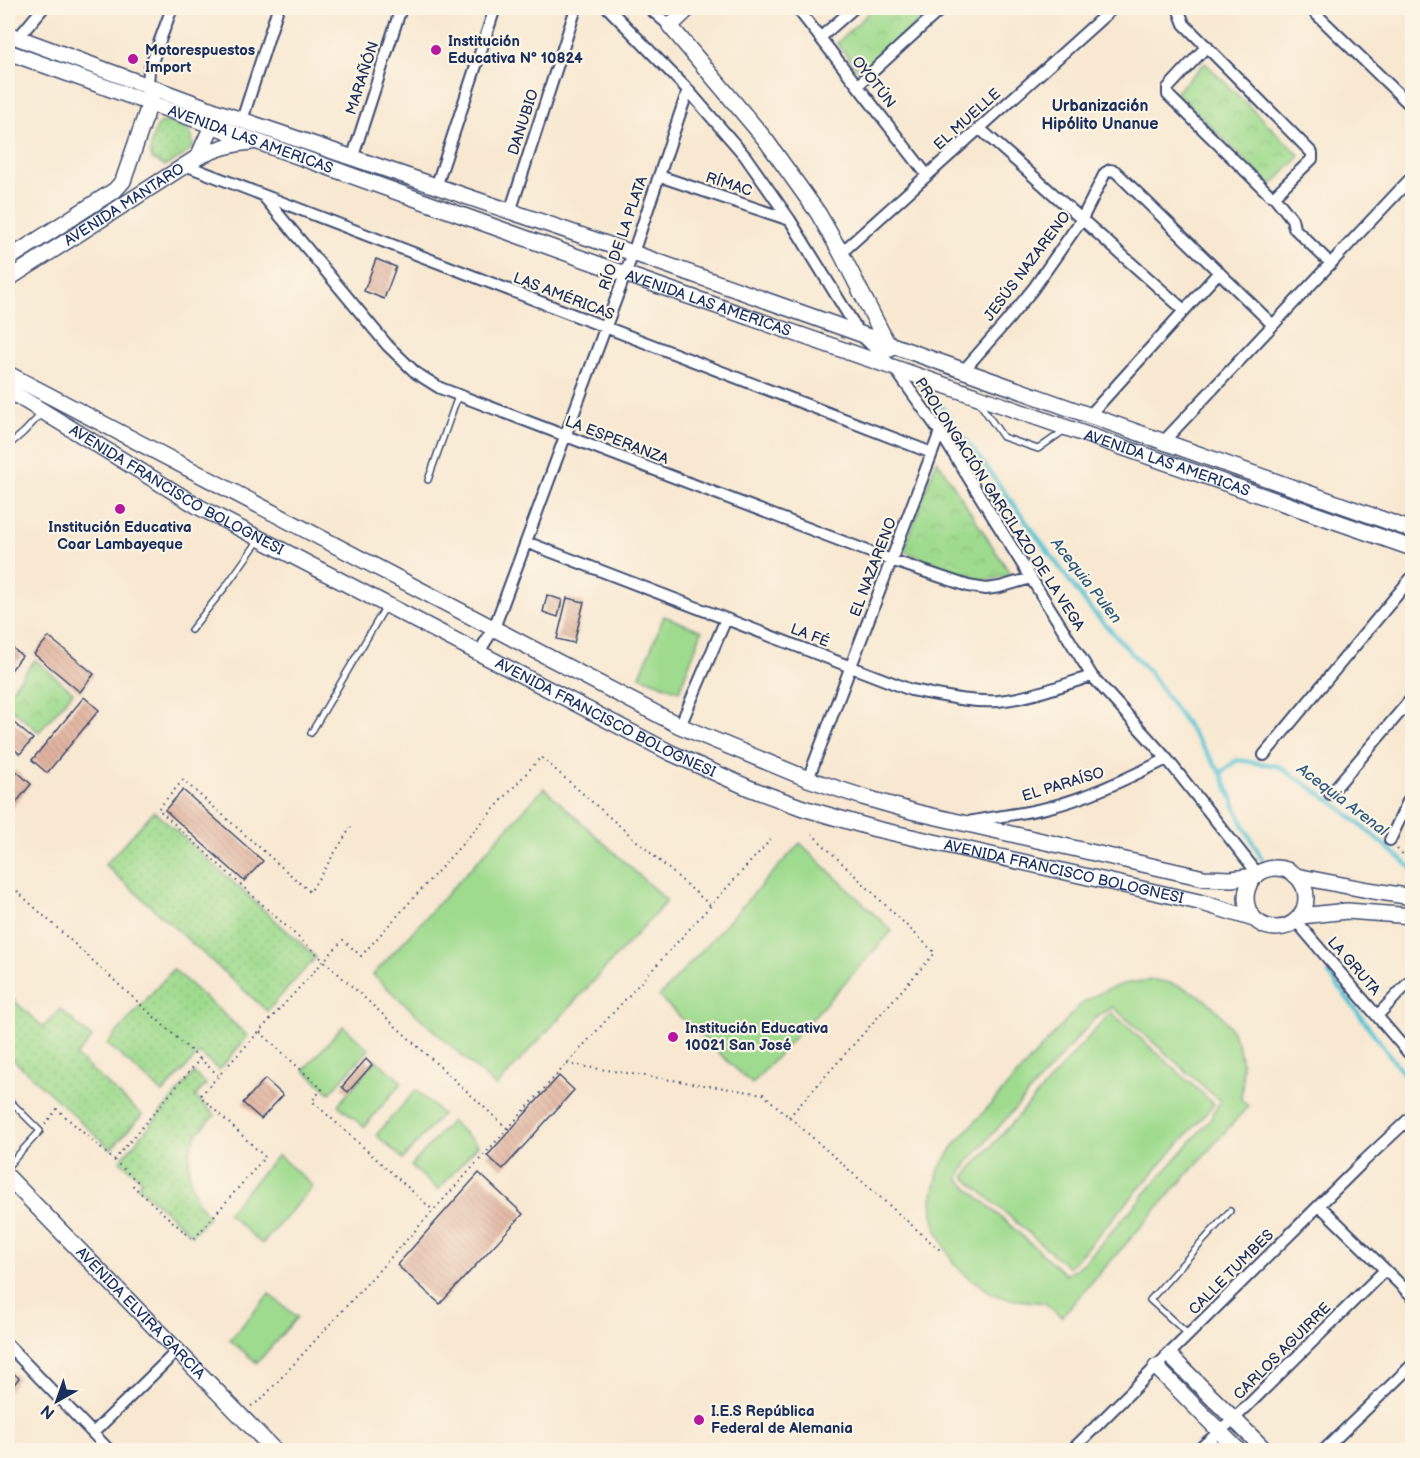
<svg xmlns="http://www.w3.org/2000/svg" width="1420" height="1458" font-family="'Balsamiq Sans',sans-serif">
  <defs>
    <pattern id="grass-dots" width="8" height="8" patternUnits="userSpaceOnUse" patternTransform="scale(1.5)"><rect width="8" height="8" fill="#9fdb8e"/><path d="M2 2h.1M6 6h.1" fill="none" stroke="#88bc7d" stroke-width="1.8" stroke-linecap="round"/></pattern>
    <pattern id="park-crowns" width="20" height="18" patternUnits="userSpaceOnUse" patternTransform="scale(1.5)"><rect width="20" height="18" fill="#9fdb8e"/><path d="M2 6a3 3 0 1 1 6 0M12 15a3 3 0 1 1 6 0" fill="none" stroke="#88bc7d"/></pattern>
    <pattern id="building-back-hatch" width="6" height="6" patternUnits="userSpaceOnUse" patternTransform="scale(1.5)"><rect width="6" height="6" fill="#e1b39f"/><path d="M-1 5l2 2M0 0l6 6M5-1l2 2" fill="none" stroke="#c09a8b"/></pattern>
  </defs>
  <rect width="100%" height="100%" fill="#fcf5e5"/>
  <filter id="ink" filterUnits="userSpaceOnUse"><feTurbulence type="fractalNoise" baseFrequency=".0167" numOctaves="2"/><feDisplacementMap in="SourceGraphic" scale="12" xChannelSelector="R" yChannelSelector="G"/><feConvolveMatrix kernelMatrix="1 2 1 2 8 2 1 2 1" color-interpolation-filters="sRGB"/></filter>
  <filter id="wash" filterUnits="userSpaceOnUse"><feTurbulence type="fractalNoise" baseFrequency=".008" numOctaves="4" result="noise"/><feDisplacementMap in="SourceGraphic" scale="24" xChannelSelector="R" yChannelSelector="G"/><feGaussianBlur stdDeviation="1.35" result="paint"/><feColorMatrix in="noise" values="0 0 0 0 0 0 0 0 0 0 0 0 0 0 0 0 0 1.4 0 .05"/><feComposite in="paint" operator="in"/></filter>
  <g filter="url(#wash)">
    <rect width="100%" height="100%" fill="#f8e8d1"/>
    <path fill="url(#grass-dots)" stroke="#5d8576" stroke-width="1.5" d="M168,122C183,125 194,129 193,147L183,156L165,166L152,159C148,147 153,133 160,123Z
      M154,811L316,957L267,1011L105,865Z
      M173,969L248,1036L219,1070L199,1053L163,1093L107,1044Z
      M8,995L43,1027L60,1009L92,1038L76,1056L142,1115L111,1149L8,1055Z
      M194,1073L206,1084L195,1097L215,1115C209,1121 200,1129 196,1136C182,1161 190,1197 209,1217L192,1235L137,1186L142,1180L120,1161Z"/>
    <path fill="url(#park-crowns)" stroke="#5d8576" stroke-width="1.5" d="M874,8H933L861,74L837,43Z
      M1205,63L1300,156L1271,186L1176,92Z
      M937,460L1011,575L982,581L904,551Z
      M35,660L73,692L39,732L8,706V694Z"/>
    <path fill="#9fdb8e" stroke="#5d8576" stroke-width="1.5" fill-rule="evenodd" d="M664,616L702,631L679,691L640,676Z
      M544,788L667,901L496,1087L373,975Z
      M800,843L892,931L752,1084L659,997Z
      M1155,980C1218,990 1250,1037 1241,1099L1248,1106L1061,1317L1045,1303L1009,1299L993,1294L964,1274L953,1262L938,1233L933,1215L932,1199L939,1169L956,1143L1079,1006C1105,987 1123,982 1155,980ZM1113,1007L1220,1101L1209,1121L1083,1264L1066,1275L958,1179L968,1162L1094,1019Z
      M1111,1012L1214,1104L1069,1268L964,1177Z
      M343,1026L369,1049L330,1093L304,1070Z
      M376,1060L402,1082L364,1127L338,1105Z
      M416,1090L442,1114L403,1159L376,1135Z
      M451,1121L478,1145L438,1190L411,1166Z
      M278,1155L313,1186L262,1244L227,1213Z
      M269,1294L297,1317L257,1363L230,1340Z"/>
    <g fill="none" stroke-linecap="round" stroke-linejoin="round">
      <path stroke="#5ac4d6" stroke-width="4.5" d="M936,399L1088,606L1150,673L1221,773L1242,822L1262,859
        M1221,773L1237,760L1278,766L1333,802L1412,868
        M1329,974L1412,1085"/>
    </g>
    <g id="blocks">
      <path fill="url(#building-back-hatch)" d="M376,259L396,267L384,299L364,291Z
        M547,595L562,600L558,617L543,612Z
        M567,598L584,602L574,643L557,639Z
        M49,637L94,674L80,692L34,654Z
        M8,644L22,656L8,674Z
        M84,697L99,710L47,773L32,760Z
        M8,718L33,739L20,754L8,744Z
        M15,770L31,784L8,813V778Z
        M183,790L263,861L244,881L165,810Z
        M366,1059L372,1065L348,1092L342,1087Z
        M559,1076L574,1090L503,1169L487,1156Z
        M265,1079L283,1095L261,1119L243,1103Z
        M479,1173L523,1214L440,1304L397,1265Z
        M8,1369L19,1378L8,1392Z"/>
    </g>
  </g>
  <g filter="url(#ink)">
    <use href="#blocks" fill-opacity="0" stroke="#3c4b6f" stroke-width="1.5"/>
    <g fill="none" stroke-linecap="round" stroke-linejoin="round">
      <g stroke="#3c4b6f" stroke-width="8">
        <path id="lane" d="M978,401L1003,437L1038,449L1065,430
          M8,446L24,432L43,412
          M428,480L458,396
          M191,630L226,586L259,540
          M311,733L386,606
          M8,1099L40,1131L8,1166
          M1189,1335L1150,1300L1230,1211"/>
      </g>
      <g stroke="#3c4b6f" stroke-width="14">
        <path id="street" d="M608,8L688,90L745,156L790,220L860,334L895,369L940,432L1092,676L1167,759L1258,874
          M649,8L670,26
          M797,8L927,175
          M1178,8L1184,24L1312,153V159L1275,195H1270L1168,95V88L1207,46
          M1310,8L1412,107
          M821,37L854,8
          M18,38L43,8
          M858,85L942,8
          M148,86L149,70L172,8
          M242,120L278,8
          M979,128L1184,310
          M352,159L401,8
          M185,165L932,453
          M659,176L790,220
          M436,187L495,8
          M1273,195L1292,219L1294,228L1325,258
          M265,198L388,346L416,373L440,388L891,560L968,586L986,589L1000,587L1031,578
          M510,212L576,8
          M841,253L1113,8
          M963,371L1007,321L1033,289L1082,219L1105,173L1110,170L1115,171L1273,325
          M1089,416L1219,272
          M1163,442L1412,177
          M526,542L911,690C939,695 970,703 998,701C1030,698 1062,685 1092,676
          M479,652L494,628L526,542L633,253L688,90
          M680,726L726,619
          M1264,755L1412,577
          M808,779L940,432
          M1330,794L1412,698
          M968,822C994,817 1020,814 1046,808C1088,798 1128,778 1167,759
          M1390,840L1412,793
          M1296,921L1412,1057
          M1377,1016L1412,979
          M1320,1206L1412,1296
          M8,1345L109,1450
          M93,1433L177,1351
          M1072,1450L1365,1160L1412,1116
          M1198,1450L1234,1419L1385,1270
          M1324,1450L1412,1365"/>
      </g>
      <g stroke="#3c4b6f" stroke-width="18">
        <g id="secondary">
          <path d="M689,8L670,26L765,139L818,213L841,253L890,349"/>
          <path d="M8,34L218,112L633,253L1412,530"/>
          <path id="s1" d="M8,52L625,274L1412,548"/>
          <path d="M198,157C216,149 232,143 252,142"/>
          <path d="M8,259L115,190L123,181L150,103L149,92"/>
          <path id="s2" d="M8,279L198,157L216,117"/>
          <path d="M8,374L680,726L808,779L863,797L915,812L1204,878L1231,879L1256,876"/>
          <path id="s3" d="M8,390L199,507L671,753L749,788L803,808L876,829L1199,902L1254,919"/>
          <circle cx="1276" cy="898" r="30"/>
          <path d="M1296,876L1368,890L1412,897"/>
          <path d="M1301,916L1347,911L1412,916"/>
          <path id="s4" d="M8,1177L274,1450"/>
          <path d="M1169,1355L1265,1450"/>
          <path d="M1156,1367L1238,1450"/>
        </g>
      </g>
      <path stroke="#3c4b6f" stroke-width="2" stroke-dasharray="1.5 4.5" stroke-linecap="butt" d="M351,827L310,892L183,780L158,809L508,1129
        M1397,849L1412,863
        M8,883L200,1059
        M260,1032L322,1089L312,1101L434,1211
        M567,1064L763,1094L941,1251
        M789,1117L935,953L812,834
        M45,1124L57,1109L137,1181L133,1186L193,1240L265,1157L200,1096L343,940L361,956L541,757L711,906
        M114,1160L200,1059L218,1075
        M251,1406L261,1400L773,837"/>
      <use href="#lane" stroke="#fff" stroke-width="5"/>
      <use href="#street" stroke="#fff" stroke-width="10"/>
      <use href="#secondary" stroke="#fff" stroke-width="15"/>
    </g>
  </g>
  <g fill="#b5179e" stroke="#fcf5e5" stroke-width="2">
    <circle cx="436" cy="50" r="6"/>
    <circle cx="133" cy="59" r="6"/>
    <circle cx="120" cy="509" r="6"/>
    <circle cx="673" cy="1037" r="6"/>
    <circle cx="699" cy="1420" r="6"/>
  </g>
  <g text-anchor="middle" stroke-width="4.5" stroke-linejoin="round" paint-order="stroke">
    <g font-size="15" font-weight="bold" fill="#1b2f5e" stroke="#fcf5e5" text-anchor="start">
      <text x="448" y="46">Institución<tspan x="448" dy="17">Educativa Nº 10824</tspan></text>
      <text x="145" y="55">Motorespuestos<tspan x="145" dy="17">Import</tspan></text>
      <text x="120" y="532" text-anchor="middle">Institución Educativa<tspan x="120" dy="17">Coar Lambayeque</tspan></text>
      <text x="685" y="1033">Institución Educativa<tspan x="685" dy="17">10021 San José</tspan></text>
      <text x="711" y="1416">I.E.S República<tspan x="711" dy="17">Federal de Alemania</tspan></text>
    </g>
    <g font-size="15" fill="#1b2f5e" stroke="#fcf5e5">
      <text transform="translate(362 78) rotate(-72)" y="5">MARAÑÓN</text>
      <text transform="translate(874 82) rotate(52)" y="5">OYOTÚN</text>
      <text transform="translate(967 119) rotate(-42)" y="5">EL MUELLE</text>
      <text transform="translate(523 122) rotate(-72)" y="5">DANUBIO</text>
      <text dy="5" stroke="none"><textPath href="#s1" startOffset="258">AVENIDA LAS AMERICAS</textPath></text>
      <text transform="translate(729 184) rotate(18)" y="5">RÍMAC</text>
      <text dy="5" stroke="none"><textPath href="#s2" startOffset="138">AVENIDA MANTARO</textPath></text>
      <text transform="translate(623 233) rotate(-71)" y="5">RÍO DE LA PLATA</text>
      <text transform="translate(1027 266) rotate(-53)" y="5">JESÚS NAZARENO</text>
      <text transform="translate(564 296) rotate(21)" y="5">LAS AMÉRICAS</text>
      <text dy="5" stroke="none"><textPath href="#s1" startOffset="744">AVENIDA LAS AMERICAS</textPath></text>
      <text transform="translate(617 440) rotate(21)" y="5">LA ESPERANZA</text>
      <text dy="5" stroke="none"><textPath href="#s1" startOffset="1230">AVENIDA LAS AMERICAS</textPath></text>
      <text dy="5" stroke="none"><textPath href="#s3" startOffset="196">AVENIDA FRANCISCO BOLOGNESI</textPath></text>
      <text transform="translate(1000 504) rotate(57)" y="5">PROLONGACIÓN GARCILAZO DE LA VEGA</text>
      <text transform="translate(873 567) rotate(-69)" y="5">EL NAZARENO</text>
      <text transform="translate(810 635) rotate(21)" y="5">LA FÉ</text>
      <text dy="5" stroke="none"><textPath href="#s3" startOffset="682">AVENIDA FRANCISCO BOLOGNESI</textPath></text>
      <text transform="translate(1063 784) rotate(-17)" y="5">EL PARAÍSO</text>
      <text dy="5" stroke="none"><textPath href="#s3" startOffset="1168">AVENIDA FRANCISCO BOLOGNESI</textPath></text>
      <text transform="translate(1354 966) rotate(49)" y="5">LA GRUTA</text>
      <text transform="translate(1231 1272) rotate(-45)" y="5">CALLE TUMBES</text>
      <text dy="5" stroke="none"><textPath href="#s4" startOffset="190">AVENIDA ELVIRA GARCÍA</textPath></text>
      <text transform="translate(1282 1351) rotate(-45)" y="5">CARLOS AGUIRRE</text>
    </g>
    <g font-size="16" font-weight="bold" fill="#1b2f5e" stroke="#fcf5e5">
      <text x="1100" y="111">Urbanización<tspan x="1100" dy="18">Hipólito Unanue</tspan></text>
    </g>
    <g font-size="16" font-style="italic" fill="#2e5c82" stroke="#fcf5e5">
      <text transform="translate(1087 580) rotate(52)" y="6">Acequia Pulen</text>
      <text transform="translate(1343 799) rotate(37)" y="6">Acequia Arenal</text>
    </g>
  </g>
  <rect width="1420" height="1458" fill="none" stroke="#fcf5e5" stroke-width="30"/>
  <g transform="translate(57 1401) rotate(220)" stroke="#fcf5e5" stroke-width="4.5" paint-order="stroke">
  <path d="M0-4.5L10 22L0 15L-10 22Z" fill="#1b2f5e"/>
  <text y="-9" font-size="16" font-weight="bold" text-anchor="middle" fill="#1b2f5e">N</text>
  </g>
</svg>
